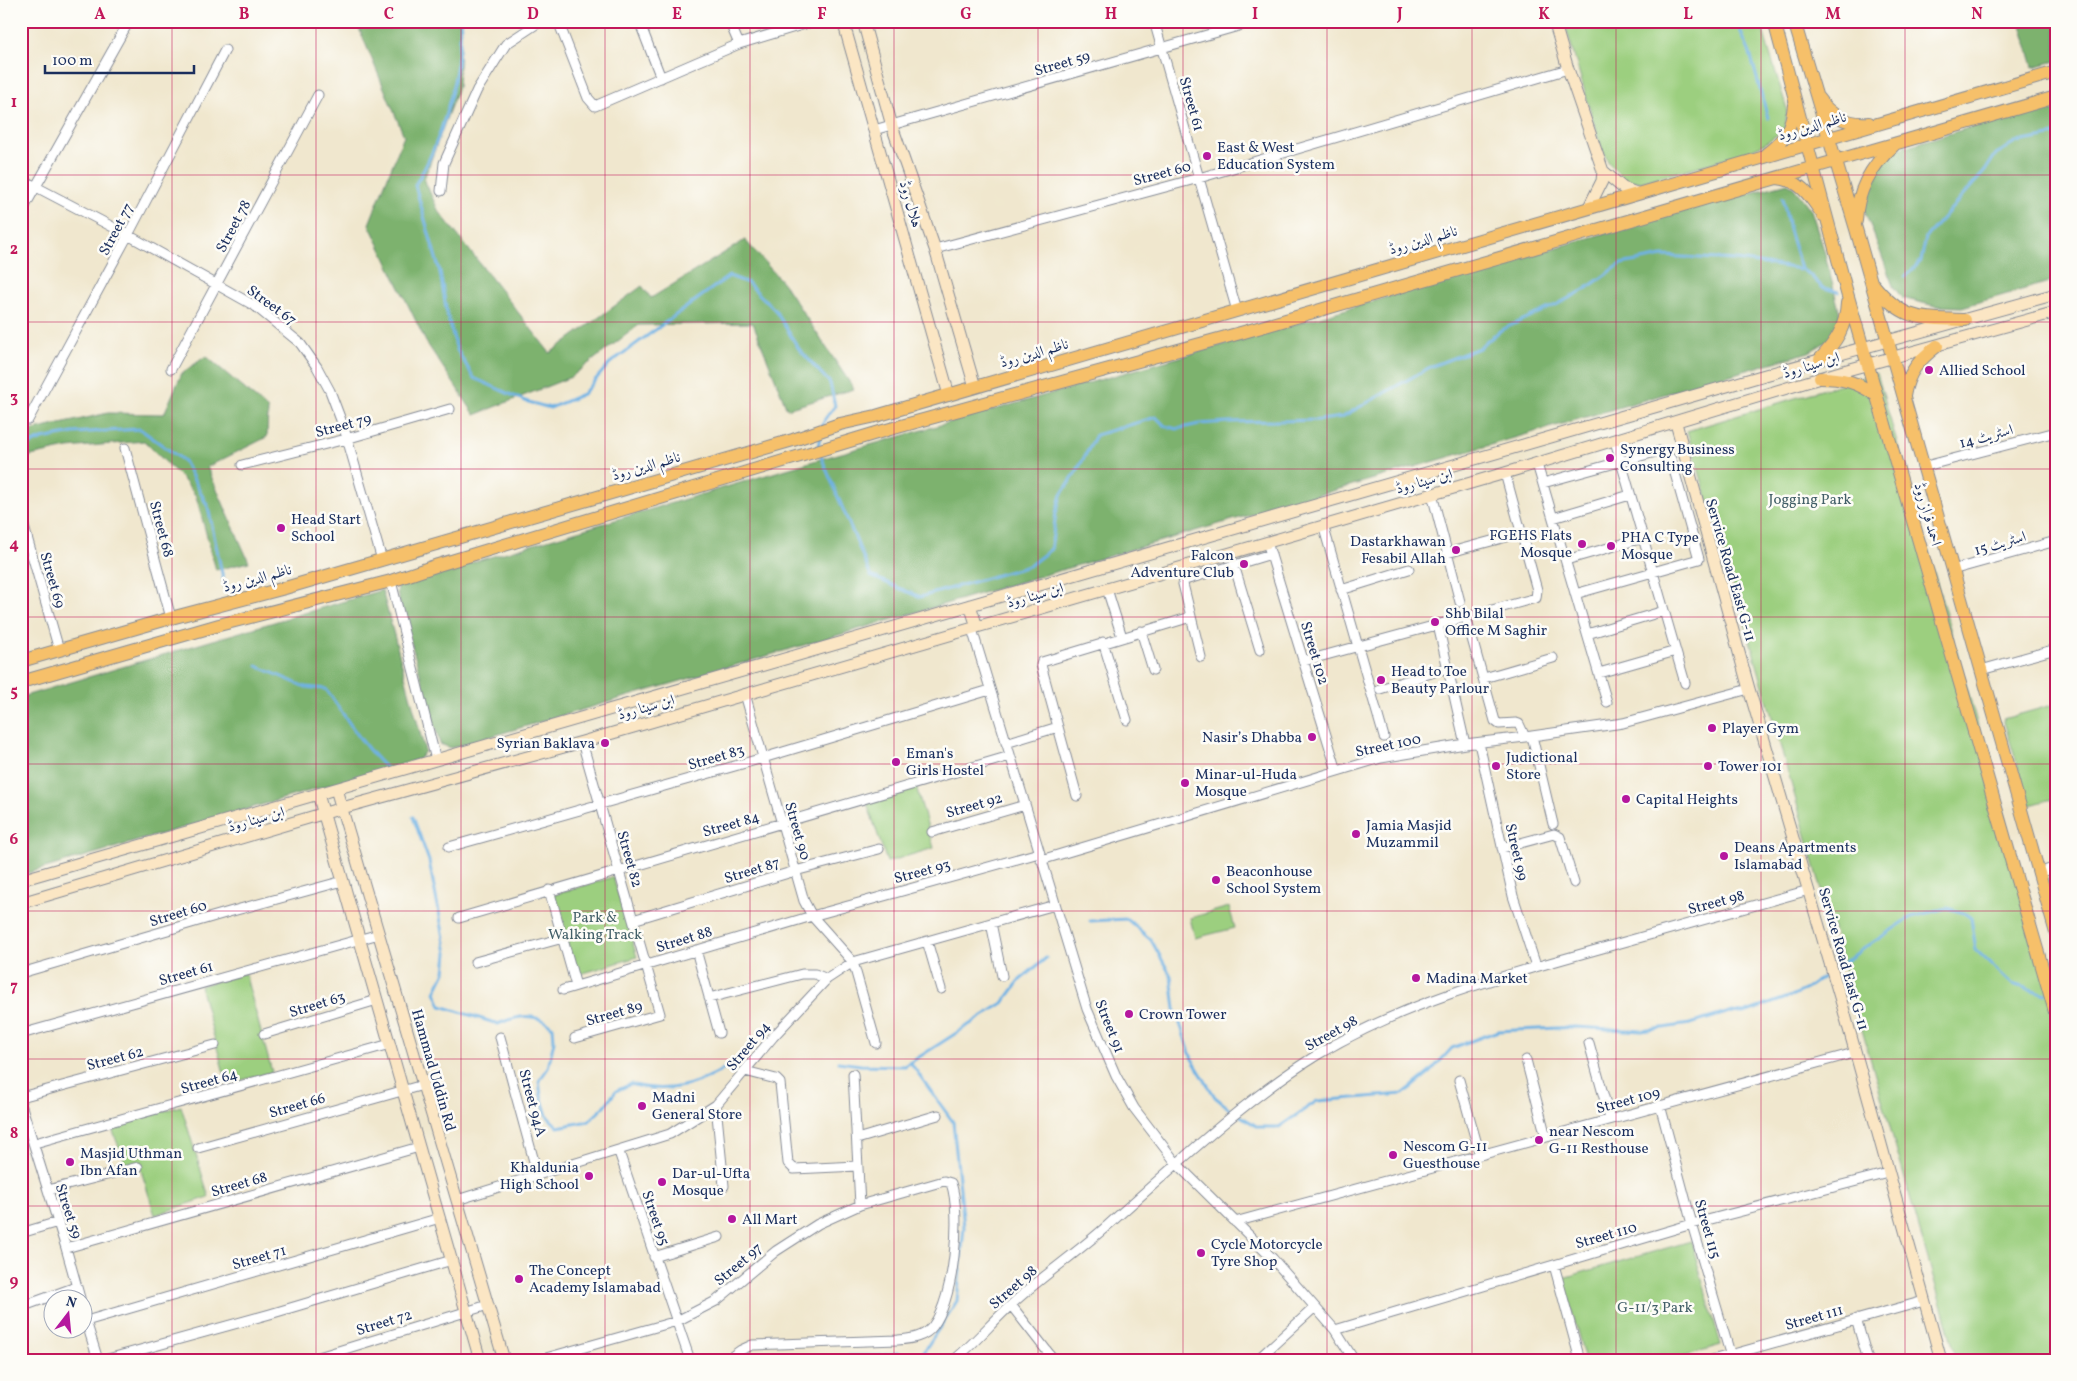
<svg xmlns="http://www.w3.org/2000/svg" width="2077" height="1381" font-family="Vollkorn,Amiri,serif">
  <rect width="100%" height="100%" fill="#fdfcf7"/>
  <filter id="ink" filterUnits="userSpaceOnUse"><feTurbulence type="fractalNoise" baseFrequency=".02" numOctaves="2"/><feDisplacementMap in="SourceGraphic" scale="10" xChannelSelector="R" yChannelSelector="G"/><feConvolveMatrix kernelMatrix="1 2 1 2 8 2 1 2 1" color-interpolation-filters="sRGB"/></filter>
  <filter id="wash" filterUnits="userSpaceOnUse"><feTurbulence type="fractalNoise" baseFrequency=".0096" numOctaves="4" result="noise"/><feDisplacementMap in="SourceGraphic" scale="20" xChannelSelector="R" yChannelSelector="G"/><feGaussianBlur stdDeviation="1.12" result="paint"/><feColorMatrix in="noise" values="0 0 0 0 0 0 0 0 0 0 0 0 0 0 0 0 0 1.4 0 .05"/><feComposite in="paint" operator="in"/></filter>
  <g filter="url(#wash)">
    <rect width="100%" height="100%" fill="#f0e7ce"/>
    <path fill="#9ccf7f" stroke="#5c7f6e" d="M1564,21H1760L1787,109L1785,129L1764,144L1736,156L1641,182L1624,179L1609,163L1601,147Z
      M1877,373L2056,999V1360H1957L1751,644L1687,431Z
      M2056,704V798L2030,805L2003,719Z
      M916,786L934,848L887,862L866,800Z
      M613,877L637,957L577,975L553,895Z
      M1229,907L1235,928L1195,938L1190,918Z
      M245,973L272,1072L227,1084L200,986Z
      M181,1106L209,1197L155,1215L139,1164L126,1166L111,1126Z
      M1691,1241L1721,1345L1669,1360H1585L1563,1278Z"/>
    <path fill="#7db26e" stroke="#4c7066" d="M356,21H461L458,87L424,179L438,210L550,353L642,286L651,298L745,240L784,284L854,389L787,409L753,323L639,325L571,377L475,415L426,342L369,224L404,136Z
      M2020,21H2056V61L2033,67Z
      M2056,102V280L1962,307L1935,306L1902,298L1893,286L1863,206L1874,172L1894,150Z
      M1788,183L1794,188L1811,210L1824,250L1840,314L1834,337L1809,352L451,748L440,744L397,593L398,587L406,582L817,460L1275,330L1650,220Z
      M206,356L268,409L267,437L207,467L249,562L216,570L196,496L182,478L144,441L68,448L21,458V433L108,413L164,414L182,373Z
      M382,590L425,751L419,759L21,875V697Z"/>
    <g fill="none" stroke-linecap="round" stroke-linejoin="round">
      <path stroke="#6fb2e4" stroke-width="3" d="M461,21C460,73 443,141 415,185L440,272L447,314L457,350L474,378L525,401L550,408L583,394L610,363L729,276L748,283L775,310L799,349L830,383L835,406L825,419L822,427
        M1736,21L1750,53L1768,118
        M1783,198L1789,230L1801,269
        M1905,277L1921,261L1926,237L1985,171L1996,154L2017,142L2056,135
        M21,448L42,439L73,433L140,429L184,461L208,507L225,588
        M818,448L820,435
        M820,454L871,576L920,597L1029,566L1051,549L1056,513L1061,495L1078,469L1096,435L1156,417L1165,426L1177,429L1199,424L1228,422L1320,420L1342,417L1432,366L1479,348L1501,330L1558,304L1584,290L1621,264L1663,256L1737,260L1801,269L1810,275L1822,287L1838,292
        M257,666L305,687L326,689C345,716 362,745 385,767
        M413,817L429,861L447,953L445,972L435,992L441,1006L498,1024C519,1015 535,1012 553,1027L554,1041L548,1068L539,1081L541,1096L547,1116L558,1127L589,1121L604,1107L616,1091L631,1084C671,1096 707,1083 740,1058
        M1090,921L1127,919L1151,940L1171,976L1175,1009L1192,1059L1215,1097L1231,1110L1258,1127H1279L1317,1101L1403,1094L1430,1072L1452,1048L1498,1031L1576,1027L1642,1031L1690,1024L1730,1012L1744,1013L1789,997L1806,989L1830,972
        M1835,968L1911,917L1947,908L1964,913L1971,918L1976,950L2012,984L2046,994
        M838,1062L861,1065L905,1066L1003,1003L1020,980L1046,958
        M834,1360L849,1356H879L897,1353L919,1359L957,1301L964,1227L953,1122L910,1062"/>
    </g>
  </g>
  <g filter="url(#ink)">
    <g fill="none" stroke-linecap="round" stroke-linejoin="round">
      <g stroke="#868b96" stroke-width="11">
        <path id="street" d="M555,21L560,26L588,98L595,106L739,44L815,21
          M639,21L661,78
          M729,21L739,44
          M1154,21L1237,311
          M874,130L1256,21
          M21,179L128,235L255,306L300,343L317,367L330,391L344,428L382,560
          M441,191L444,163L477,90L506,44L541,21
          M21,213L129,21
          M935,249L1199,178L1568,69
          M171,369L318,95
          M28,420L128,235L225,50
          M1615,441L1685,683
          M125,448L171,618
          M1537,464L1607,702
          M242,465L346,439L450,409
          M1922,467L2056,432
          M1543,483L1659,451L1666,454L1671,459L1699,559L1575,594
          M1432,494L1460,602
          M21,516L59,650
          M1553,518L1630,495
          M1323,525L1384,737
          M1267,542L1337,771
          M1447,553L1521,533
          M1566,560L1643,538
          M1234,565L1260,650
          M1952,570L2056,541
          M391,581L436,760
          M1107,589L1122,637
          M1341,590L1409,569
          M1466,617L1495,721L1499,724L1516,723L1519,724L1525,737
          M1438,625L1465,744
          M972,629L1087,1009L1116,1076L1134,1108L1177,1164L1273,1259L1335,1330L1354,1360
          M1141,631L1153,670
          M1587,634L1664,611
          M1103,642L1127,720
          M1201,657L1183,584L1185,580L1271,554
          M1304,661L1536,598L1537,590L1505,473
          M1981,670L2056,649
          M1599,673L1676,651
          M1484,678L1553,658
          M1380,689L1447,668
          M745,694L804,901L812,916L853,962L876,1043
          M1532,736L1553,824
          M1006,743L1058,727
          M1479,743L1513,896L1536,966
          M1077,796L1041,665L1042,662L1191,617
          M932,832L1025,805
          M449,847L763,758L990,690
          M1502,848L1554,834L1560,837L1574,883
          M1041,860L1381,758L1465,744L1525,737L1623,723L1749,689
          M2038,873L2056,867
          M549,890L576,986
          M459,918L1010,756
          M633,920L795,871L879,849
          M991,923L1002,976
          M927,941L941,989
          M696,950L719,1033
          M475,962L563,938
          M21,973L229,912L343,881
          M563,990L812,916L1039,853
          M709,998L802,974H815L827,979
          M21,1034L379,934
          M264,1034L377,1000
          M500,1037L538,1176
          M575,1038L660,1014L582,742
          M1589,1043L1610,1119
          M1526,1060L1546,1137
          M745,1071L776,1079L780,1083L788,1163L794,1169L858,1166
          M853,1074L860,1205
          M1459,1080L1480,1155
          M21,1097L215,1045
          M21,1104L66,1248L80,1298
          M716,1105L724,1186
          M1660,1105L1692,1224L1732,1360
          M857,1139L938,1115
          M35,1143L390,1044
          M198,1148L423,1085
          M619,1152L690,1360
          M48,1190L138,1167
          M457,1200L670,1134L716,1105L773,1037L827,979L853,962L1055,905
          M1235,1222L1854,1053
          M21,1233L58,1222
          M66,1248L419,1147
          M654,1257L719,1237
          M1554,1265L1580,1360
          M1011,1305L1054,1360
          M21,1307L76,1287
          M82,1308L98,1360
          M1856,1319L1868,1360
          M86,1321L440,1218
          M1335,1330L1692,1224L1888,1173
          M21,1359L22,1360
          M104,1360L270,1314L452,1260
          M309,1360L488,1305
          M539,1360L677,1321L716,1301L776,1251L818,1224L860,1205L944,1181L951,1183C962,1215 954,1298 933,1326C925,1337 911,1339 898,1340L752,1345L741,1350L727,1360
          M954,1360C975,1343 992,1322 1012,1304C1042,1276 1077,1253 1108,1225C1175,1166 1241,1102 1317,1055C1401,1004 1498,977 1592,951C1664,931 1736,911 1809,890
          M1257,1360L1315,1307
          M1712,1360L1924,1301"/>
      </g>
      <g stroke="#868b96" stroke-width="13">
        <path id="secondary" d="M843,21L949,395
          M863,21L892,126L935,249L975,387
          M1554,21L1568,69L1603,171L1623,188L1636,193
          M1589,207L1602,181L1603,171
          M1676,423L1749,689L1842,1004L1941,1360
          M970,605L977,627
          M336,789L504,1360
          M318,794L480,1360
          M21,880L1758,377L2056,294
          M21,903L342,808L582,742L1505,473L1840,372L2056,312"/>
      </g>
      <g stroke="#868b96" stroke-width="14">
        <path id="primary" d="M1774,21L1847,293L2056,1015
          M1794,21L1856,229L2056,933
          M1818,98C1830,115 1847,125 1869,123
          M1766,154C1784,141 1792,127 1794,105
          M1777,178C1801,180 1810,196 1823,215
          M1856,221C1857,190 1871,166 1894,145
          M1873,284C1904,322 1920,318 1965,320
          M1820,359C1836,342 1846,327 1847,303
          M1820,378C1842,378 1858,382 1877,396
          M1904,396C1908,372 1919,360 1937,346
          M21,661L171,618L285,588L793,440L840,424L876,416L2056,72
          M21,682L219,625L391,581L438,565L883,431L1244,332L2056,97"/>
      </g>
      <use href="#street" stroke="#fff" stroke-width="9"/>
      <use href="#secondary" stroke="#fbe6c4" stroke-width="11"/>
      <use href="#primary" stroke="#f6c06b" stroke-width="12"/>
    </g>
  </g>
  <path fill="none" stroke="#c2185b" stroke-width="1" stroke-opacity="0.55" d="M172,21V1360M316,21V1360M461,21V1360M605,21V1360M750,21V1360M894,21V1360M1038,21V1360M1183,21V1360M1327,21V1360M1472,21V1360M1616,21V1360M1761,21V1360M1905,21V1360M21,175H2056M21,322H2056M21,469H2056M21,617H2056M21,764H2056M21,911H2056M21,1059H2056M21,1206H2056"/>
  <g fill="#b5179e" stroke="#fdfcf7" stroke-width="2">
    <circle cx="1207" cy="156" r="5"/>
    <circle cx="1929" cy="370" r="5"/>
    <circle cx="1610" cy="458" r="5"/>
    <circle cx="281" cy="528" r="5"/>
    <circle cx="1582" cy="544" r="5"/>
    <circle cx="1611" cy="546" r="5"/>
    <circle cx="1456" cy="550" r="5"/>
    <circle cx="1244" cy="564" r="5"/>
    <circle cx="1435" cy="622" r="5"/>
    <circle cx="1381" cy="680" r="5"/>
    <circle cx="1712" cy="728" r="5"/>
    <circle cx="1312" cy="737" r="5"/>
    <circle cx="605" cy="743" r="5"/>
    <circle cx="896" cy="762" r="5"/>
    <circle cx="1496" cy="766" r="5"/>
    <circle cx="1708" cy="766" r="5"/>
    <circle cx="1185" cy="783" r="5"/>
    <circle cx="1626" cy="799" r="5"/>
    <circle cx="1356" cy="834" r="5"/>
    <circle cx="1724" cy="856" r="5"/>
    <circle cx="1216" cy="880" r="5"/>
    <circle cx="1416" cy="978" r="5"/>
    <circle cx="1129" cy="1014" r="5"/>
    <circle cx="642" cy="1106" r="5"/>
    <circle cx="1539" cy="1140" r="5"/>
    <circle cx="1393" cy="1155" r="5"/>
    <circle cx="70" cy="1162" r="5"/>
    <circle cx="589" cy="1176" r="5"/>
    <circle cx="662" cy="1182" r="5"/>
    <circle cx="732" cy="1219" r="5"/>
    <circle cx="1201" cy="1253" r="5"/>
    <circle cx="519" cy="1279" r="5"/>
  </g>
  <g text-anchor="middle" stroke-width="5" stroke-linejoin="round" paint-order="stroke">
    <g font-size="15" fill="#1b2f5e" stroke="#fdfcf7">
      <text transform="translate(1062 63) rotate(-16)" y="5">Street 59</text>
      <text transform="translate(1192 104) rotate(74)" y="5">Street 61</text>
      <text transform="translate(1812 126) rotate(-16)" y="5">ناظم الدین روڈ</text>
      <text transform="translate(1162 173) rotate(-15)" y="5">Street 60</text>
      <text transform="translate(911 204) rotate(74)" y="5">ہلال روڈ</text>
      <text transform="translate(233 226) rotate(-62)" y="5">Street 78</text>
      <text transform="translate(116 229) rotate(-62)" y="5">Street 77</text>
      <text transform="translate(1423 240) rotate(-16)" y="5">ناظم الدین روڈ</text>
      <text transform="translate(272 305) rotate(36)" y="5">Street 67</text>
      <text transform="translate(1034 353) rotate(-16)" y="5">ناظم الدین روڈ</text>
      <text transform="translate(1811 365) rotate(-17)" y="5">ابن سینا روڈ</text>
      <text transform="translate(343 425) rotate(-15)" y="5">Street 79</text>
      <text transform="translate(1986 436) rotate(-15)" y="5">اسٹریٹ 14</text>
      <text transform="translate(646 466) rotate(-16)" y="5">ناظم الدین روڈ</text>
      <text transform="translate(1424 481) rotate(-16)" y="5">ابن سینا روڈ</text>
      <text transform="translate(1928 514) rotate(74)" y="5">احمد فراز روڈ</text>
      <text transform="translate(162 529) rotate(75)" y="5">Street 68</text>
      <text transform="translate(2000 543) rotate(-16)" y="5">اسٹریٹ 15</text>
      <text transform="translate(1731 570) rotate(74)" y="5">Service Road East G-11</text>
      <text transform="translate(257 578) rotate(-15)" y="5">ناظم الدین روڈ</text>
      <text transform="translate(53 580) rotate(74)" y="5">Street 69</text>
      <text transform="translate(1035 595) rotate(-16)" y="5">ابن سینا روڈ</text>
      <text transform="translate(1315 653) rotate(73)" y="5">Street 102</text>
      <text transform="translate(646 707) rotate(-16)" y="5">ابن سینا روڈ</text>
      <text transform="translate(1388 745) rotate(-12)" y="5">Street 100</text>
      <text transform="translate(716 757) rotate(-16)" y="5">Street 83</text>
      <text transform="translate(974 805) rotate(-16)" y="5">Street 92</text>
      <text transform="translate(256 819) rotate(-16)" y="5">ابن سینا روڈ</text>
      <text transform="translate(731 824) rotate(-16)" y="5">Street 84</text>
      <text transform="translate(798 831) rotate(74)" y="5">Street 90</text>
      <text transform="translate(1517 852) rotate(77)" y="5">Street 99</text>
      <text transform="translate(630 859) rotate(74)" y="5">Street 82</text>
      <text transform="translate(752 870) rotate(-17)" y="5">Street 87</text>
      <text transform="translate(922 871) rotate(-15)" y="5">Street 93</text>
      <text transform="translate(1716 902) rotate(-15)" y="5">Street 98</text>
      <text transform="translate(178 913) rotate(-17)" y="5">Street 60</text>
      <text transform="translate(684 939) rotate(-17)" y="5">Street 88</text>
      <text transform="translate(1844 959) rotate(74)" y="5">Service Road East G-11</text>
      <text transform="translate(186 973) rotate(-16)" y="5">Street 61</text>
      <text transform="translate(317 1004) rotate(-17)" y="5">Street 63</text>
      <text transform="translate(614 1013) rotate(-16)" y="5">Street 89</text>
      <text transform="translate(1110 1026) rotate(68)" y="5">Street 91</text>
      <text transform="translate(1331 1033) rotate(-29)" y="5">Street 98</text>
      <text transform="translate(748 1046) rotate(-50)" y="5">Street 94</text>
      <text transform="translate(115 1058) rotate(-15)" y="5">Street 62</text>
      <text transform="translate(434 1070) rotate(74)" y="5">Hammad Uddin Rd</text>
      <text transform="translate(209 1081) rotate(-16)" y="5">Street 64</text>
      <text transform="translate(1628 1100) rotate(-15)" y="5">Street 109</text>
      <text transform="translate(533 1103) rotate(75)" y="5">Street 94A</text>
      <text transform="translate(297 1105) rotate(-16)" y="5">Street 66</text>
      <text transform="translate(239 1184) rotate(-16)" y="5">Street 68</text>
      <text transform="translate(69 1211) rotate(72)" y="5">Street 59</text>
      <text transform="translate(656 1218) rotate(71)" y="5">Street 95</text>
      <text transform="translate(1708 1229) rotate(74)" y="5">Street 115</text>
      <text transform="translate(1606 1235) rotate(-16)" y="5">Street 110</text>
      <text transform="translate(259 1257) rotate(-16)" y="5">Street 71</text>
      <text transform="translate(738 1264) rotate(-40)" y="5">Street 97</text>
      <text transform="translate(1013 1287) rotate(-41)" y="5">Street 98</text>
      <text transform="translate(1814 1317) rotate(-16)" y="5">Street 111</text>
      <text transform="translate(384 1322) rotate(-17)" y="5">Street 72</text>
    </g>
    <g font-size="15" fill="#1b2f5e" stroke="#fdfcf7" text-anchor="start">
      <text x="1217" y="152">East &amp; West<tspan x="1217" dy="17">Education System</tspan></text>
      <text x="1939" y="375">Allied School</text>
      <text x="1620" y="454">Synergy Business<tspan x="1620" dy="17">Consulting</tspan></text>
      <text x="291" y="524">Head Start<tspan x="291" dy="17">School</tspan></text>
      <text x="1572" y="540" text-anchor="end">FGEHS Flats<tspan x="1572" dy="17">Mosque</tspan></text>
      <text x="1621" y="542">PHA C Type<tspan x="1621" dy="17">Mosque</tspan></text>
      <text x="1446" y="546" text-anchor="end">Dastarkhawan<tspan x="1446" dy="17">Fesabil Allah</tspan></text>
      <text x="1234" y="560" text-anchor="end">Falcon<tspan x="1234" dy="17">Adventure Club</tspan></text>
      <text x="1445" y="618">Shb Bilal<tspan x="1445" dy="17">Office M Saghir</tspan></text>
      <text x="1391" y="676">Head to Toe<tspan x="1391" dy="17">Beauty Parlour</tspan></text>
      <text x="1722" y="733">Player Gym</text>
      <text x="1302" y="742" text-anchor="end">Nasir’s Dhabba</text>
      <text x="595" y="748" text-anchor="end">Syrian Baklava</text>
      <text x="906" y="758">Eman's<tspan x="906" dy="17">Girls Hostel</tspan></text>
      <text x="1506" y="762">Judictional<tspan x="1506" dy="17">Store</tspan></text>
      <text x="1718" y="771">Tower 101</text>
      <text x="1195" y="779">Minar-ul-Huda<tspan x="1195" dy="17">Mosque</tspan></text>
      <text x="1636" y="804">Capital Heights</text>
      <text x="1366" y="830">Jamia Masjid<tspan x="1366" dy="17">Muzammil</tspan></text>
      <text x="1734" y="852">Deans Apartments<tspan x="1734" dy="17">Islamabad</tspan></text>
      <text x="1226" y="876">Beaconhouse<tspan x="1226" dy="17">School System</tspan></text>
      <text x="1426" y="983">Madina Market</text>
      <text x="1139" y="1019">Crown Tower</text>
      <text x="652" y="1102">Madni<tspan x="652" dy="17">General Store</tspan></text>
      <text x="1549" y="1136">near Nescom<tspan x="1549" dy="17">G-11 Resthouse</tspan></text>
      <text x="1403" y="1151">Nescom G-11<tspan x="1403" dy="17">Guesthouse</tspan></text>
      <text x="80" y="1158">Masjid Uthman<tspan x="80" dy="17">Ibn Afan</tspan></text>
      <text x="579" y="1172" text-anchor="end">Khaldunia<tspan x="579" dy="17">High School</tspan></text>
      <text x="672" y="1178">Dar-ul-Ufta<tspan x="672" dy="17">Mosque</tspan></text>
      <text x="742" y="1224">All Mart</text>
      <text x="1211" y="1249">Cycle Motorcycle<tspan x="1211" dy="17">Tyre Shop</tspan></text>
      <text x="529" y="1275">The Concept<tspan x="529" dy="17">Academy Islamabad</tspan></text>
    </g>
    <g font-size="15" fill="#425f68" stroke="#fdfcf7">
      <text x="1810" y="504">Jogging Park</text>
      <text x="595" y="922">Park &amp;<tspan x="595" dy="17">Walking Track</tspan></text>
      <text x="1655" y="1312">G-11/3 Park</text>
    </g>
  </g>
  <rect width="2077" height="1381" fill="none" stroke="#fdfcf7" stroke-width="55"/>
  <g transform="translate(68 1314) rotate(16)"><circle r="24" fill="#fdfcf7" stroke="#a3aaba"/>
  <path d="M0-4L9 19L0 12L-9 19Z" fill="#b5179e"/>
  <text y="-8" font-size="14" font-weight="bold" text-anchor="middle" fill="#1b2f5e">N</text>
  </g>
  <path d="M45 65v8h149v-8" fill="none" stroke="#1b2f5e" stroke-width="2.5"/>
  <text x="52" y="65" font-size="15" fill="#1b2f5e" stroke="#fdfcf7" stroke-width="4" paint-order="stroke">100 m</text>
  <rect x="28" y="28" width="2022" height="1326" fill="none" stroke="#c2185b" stroke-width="2"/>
  <g font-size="16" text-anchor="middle" font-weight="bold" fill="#c2185b">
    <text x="100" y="19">A</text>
    <text x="244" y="19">B</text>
    <text x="389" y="19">C</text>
    <text x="533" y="19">D</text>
    <text x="677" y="19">E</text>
    <text x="822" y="19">F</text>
    <text x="966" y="19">G</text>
    <text x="1111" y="19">H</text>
    <text x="1255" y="19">I</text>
    <text x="1400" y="19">J</text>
    <text x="1544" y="19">K</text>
    <text x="1688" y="19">L</text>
    <text x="1833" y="19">M</text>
    <text x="1977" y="19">N</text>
    <text x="14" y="107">1</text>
    <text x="14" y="254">2</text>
    <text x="14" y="402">3</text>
    <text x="14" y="549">4</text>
    <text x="14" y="696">5</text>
    <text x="14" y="844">6</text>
    <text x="14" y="991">7</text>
    <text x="14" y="1138">8</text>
    <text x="14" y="1286">9</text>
  </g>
</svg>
